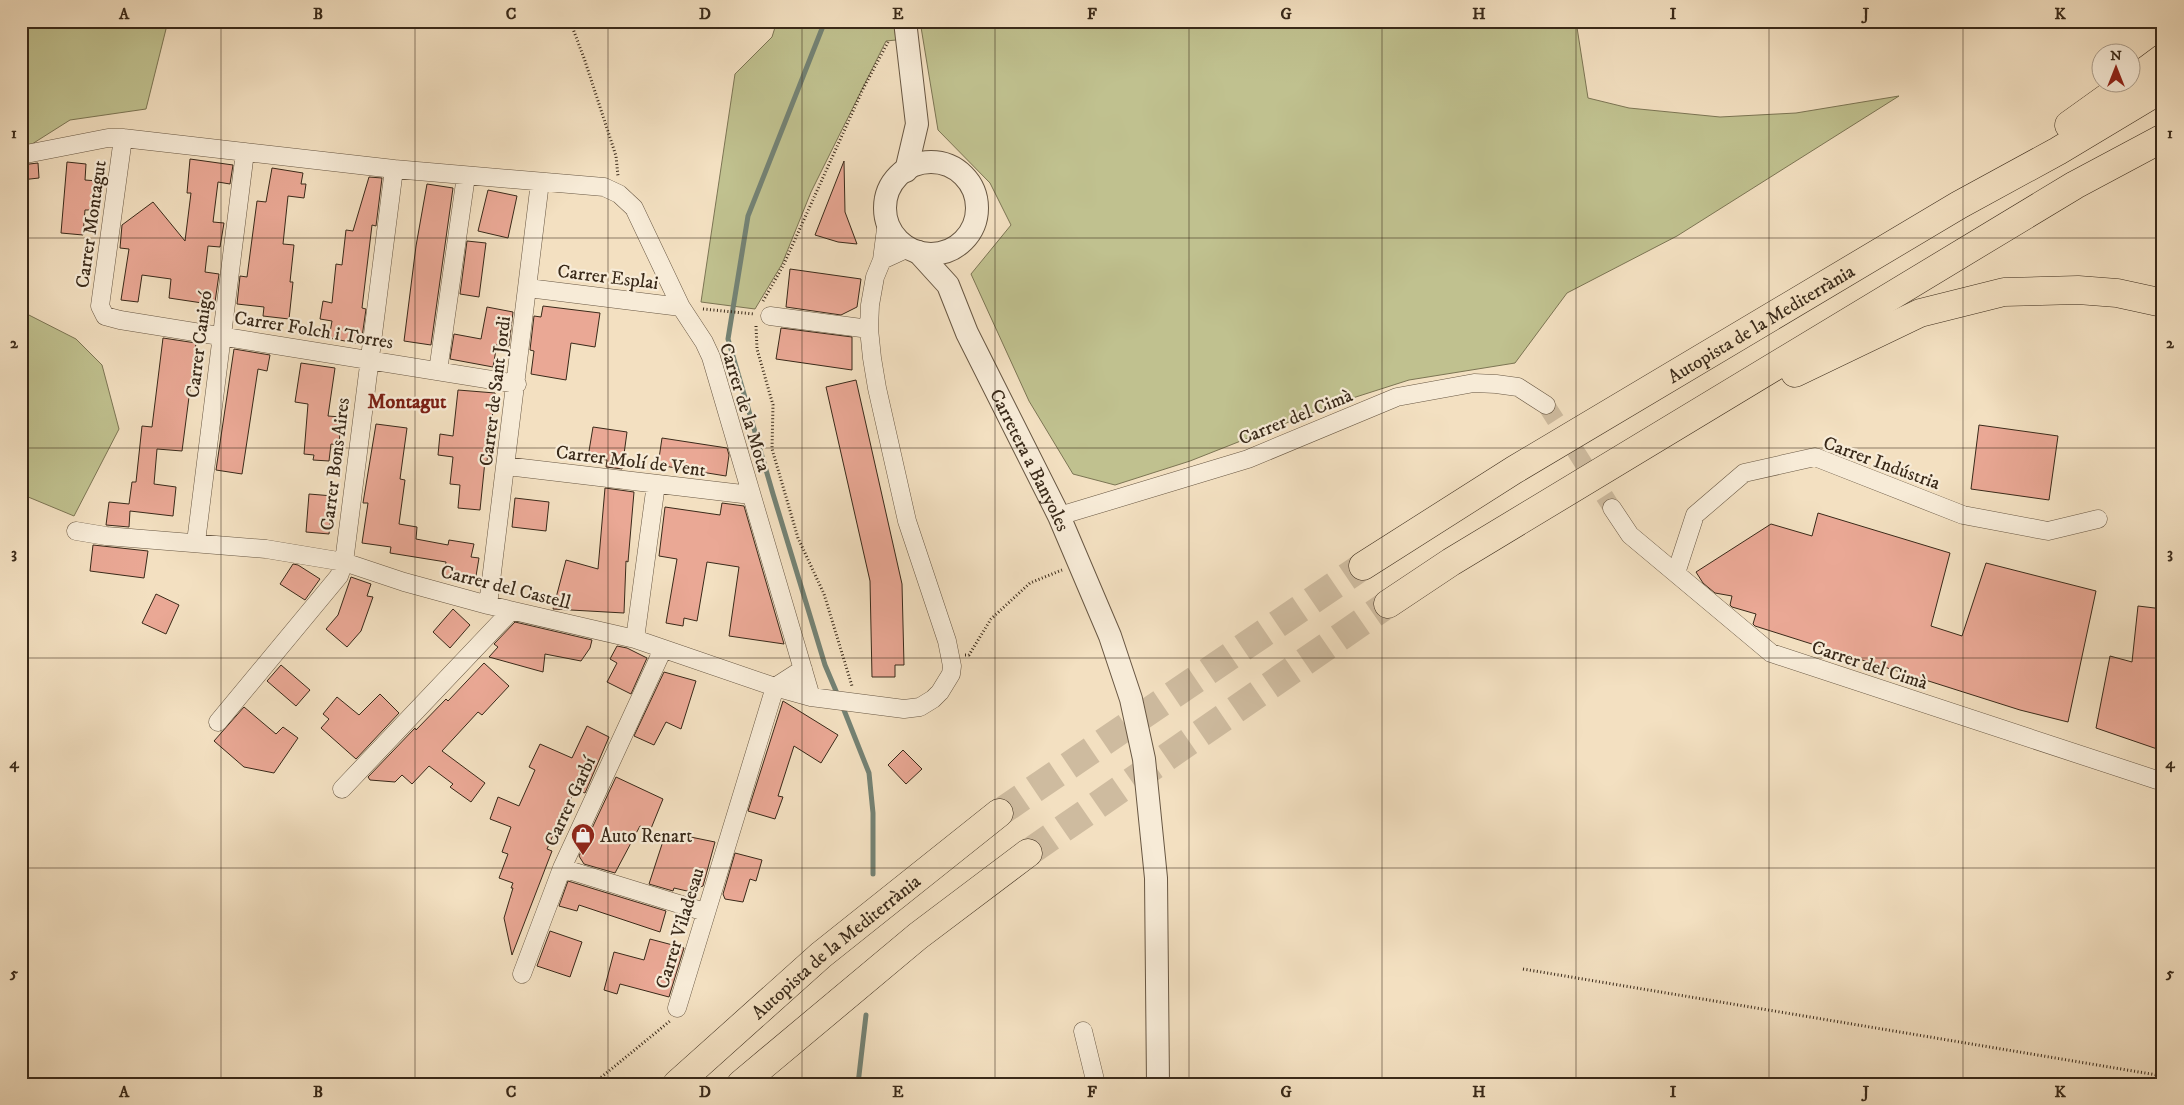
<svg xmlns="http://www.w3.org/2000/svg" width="2184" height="1105" font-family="'IM FELL DW Pica',serif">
  <rect width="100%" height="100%" fill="#f3e0c1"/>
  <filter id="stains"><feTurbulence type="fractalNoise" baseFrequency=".004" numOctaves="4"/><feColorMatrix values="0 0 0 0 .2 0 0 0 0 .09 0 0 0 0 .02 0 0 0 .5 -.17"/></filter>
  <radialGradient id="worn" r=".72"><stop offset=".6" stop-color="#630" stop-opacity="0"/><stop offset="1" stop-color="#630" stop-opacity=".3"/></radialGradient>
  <path fill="#c0c18f" stroke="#7c7554" d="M21,21H168L146,109L70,120L21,151Z
    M777,21H894L896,40L886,41L811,192L782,264L755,309L701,302L735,74L772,37Z
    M920,21H1576L1588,98L1629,108L1720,117L1796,113L1899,96L1677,236L1567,293L1515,363L1409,380L1337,403L1190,461L1115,485L1073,474L1029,401L971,274L1011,225L990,183L938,130Z
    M21,262L26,274L23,312L76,339L102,365L119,429L74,516L21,494Z"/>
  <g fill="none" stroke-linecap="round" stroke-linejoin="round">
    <path stroke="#748274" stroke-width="5" d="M825,21L748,216L728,339L773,494L825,665L839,698
      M842,705L869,773L873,813V874
      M858,1084L866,1015"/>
  </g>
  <path fill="#eaa895" stroke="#392919" d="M190,159L233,165L230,184L218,182L213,222L224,223L220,247L208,246L205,272L219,274L215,302L209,301V304L169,298L171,279L142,275L138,302L121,300L129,249L120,248L122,225L153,202L185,241L191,193H187Z
    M844,161L845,212L857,244L838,242L815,235Z
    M67,162L86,164L85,180L98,181L96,210H85L83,235L61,233Z
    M38,163L39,178L21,180V165Z
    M272,168L303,173L301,184H306L304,198L288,196L283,244L294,245L290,282H293L289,319L263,316L264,307L237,304L240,276L247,277L257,201L266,202Z
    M369,177L382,178L376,226L372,225L362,308L366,309L361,344L329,338L332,321L320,319L323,301L332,303L336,264L342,265L346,230L353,231Z
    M427,184L453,188L431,345L404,341L416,246Z
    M488,190L517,196L508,238L478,231Z
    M467,241L486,243L479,297L460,294Z
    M790,269L861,279L857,307L841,315L786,307Z
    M543,306L600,313L595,347L571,343L566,380L531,374L534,351L530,350L534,316L541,317Z
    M487,307L513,312L509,346L497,344L493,367L450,359L454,334L481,339Z
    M781,328L852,337V370L776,359Z
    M163,338L196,343L182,451L157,449L154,484L176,487L173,516L130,511L129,527L106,525L109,502L129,504L132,482H136L142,426L152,427Z
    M234,349L270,355L267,371L258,369L242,474L216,470Z
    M301,363L335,368L328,416L341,417L339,445L331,444L329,461L313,460L314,455L304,454L308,404L295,402Z
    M856,380L902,584L904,665H895V677H872L870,581L826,387Z
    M458,390L495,393L487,461H485L480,510L458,508L460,485L450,484L453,457L438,455L440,434L453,436Z
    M376,424L407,428L400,479L405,480L399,524L417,527L416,539L448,545L449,540L474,544L471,557L479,558L475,582L444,577L446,562L390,553L391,547L362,543L368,503H363Z
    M1979,425L2058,436L2049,500L1971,489Z
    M593,427L627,432L622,469L606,467L607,460L588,457Z
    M662,438L727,448L729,455L726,476L658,465Z
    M605,488L634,492L628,562L626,561L624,613L553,609L566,560L598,569Z
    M309,494L333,496L329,534L306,532Z
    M515,498L549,502L546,531L512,527Z
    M722,503L744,506L784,644L729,636L739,567L707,562L697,621L684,618L683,626L666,623L677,559L659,556L665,507L720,515Z
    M1818,513L1950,553L1931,626L1962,636L1986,563L2096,591L2068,722L2020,710L1755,626L1753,624L1756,614L1732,607L1730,605L1732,596L1715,593L1703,583L1696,572L1771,524L1812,536Z
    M93,545L148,551L144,578L90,571Z
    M293,564L298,565L320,579L305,600L280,584Z
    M351,577L371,584L367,596L373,597L361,631L347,647L326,629L338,615Z
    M156,594L179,605L166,634L142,623Z
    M2138,606L2163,609V751L2096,728L2110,656L2132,662Z
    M453,609L470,625L450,648L433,632Z
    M515,622L592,640L590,648L581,661L545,654L543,672L489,657L498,647L494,644Z
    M617,646L627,648L647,658L631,694L607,682L617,663L610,659Z
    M484,663L509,686L482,715L478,712L442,751L485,783L471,802L450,787L453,784L429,766L412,784L402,775L395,782L370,780L368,777L415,728L416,730L446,699L448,701Z
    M281,665L310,690L296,706L267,681Z
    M664,672L696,681L681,729L666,722L654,745L634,736Z
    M380,694L399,713L356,759L321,728L329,719L323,714L337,697L359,715Z
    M783,701L838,735L821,763L794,746L778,796L783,797L775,819L748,811Z
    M244,707L276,734L283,727L298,738L274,773L244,767L214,741Z
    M587,726L609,737L585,793L575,789L563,818L561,817L547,849L552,851L512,955L504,918L513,888H511L513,883L499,878L508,854L502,852L511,827L490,819L498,797L519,806L535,770L529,767L540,744L572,758Z
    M903,750L922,769L906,784L888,765Z
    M616,777L663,799L650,831L640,826L615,873L584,864L579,856Z
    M666,832L715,842L703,886L687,891L674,888L673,891L649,884Z
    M735,853L762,860L756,881L750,879L743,902L725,899L723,894Z
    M568,881L666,911L660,932L579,905L577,911L559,906Z
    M550,931L582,942L570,977L537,966Z
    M650,939L684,948L669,997L620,984L617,994L604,990L614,952L644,960Z"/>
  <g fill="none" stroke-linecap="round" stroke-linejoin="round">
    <path stroke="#cebb9f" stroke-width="18" stroke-dasharray="18 9" stroke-linecap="butt" d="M1546,405L1612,508"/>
    <path stroke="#cebb9f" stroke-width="28" stroke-dasharray="28 14" stroke-linecap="butt" d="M999,813L1363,566
      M1028,853L1388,604"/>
    <g stroke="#685743" stroke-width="19">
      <path id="minor" d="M123,138L100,306L105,316L120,320L517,384
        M21,155L108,138H123L394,169L604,187L619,194L634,208L681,307L704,342L711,357L811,697
        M882,260L908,248
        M528,288L681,307
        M770,316L869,329
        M438,371L466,176
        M506,466L751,495
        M1612,508L1630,535L1771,653L2163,782
        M1059,516L1248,459L1397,397L1474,383L1496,384L1518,387L1546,405
        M76,531L106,536L266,549L344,562L404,582L488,605L635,639L775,687L811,697L904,709L920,707L933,699L940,692L951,674L952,666L947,641L907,521L877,388L872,358L869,329L870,305L875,277L882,260L887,221
        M196,542L245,152
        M1676,573L1695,515L1744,473L1815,457L1963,515L2048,531L2098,519
        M488,605L540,182
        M635,639L656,484
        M218,722L339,576L344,562L394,169
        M342,789L511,611
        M562,868L705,912
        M522,974L562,868L663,649
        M677,1008L775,687L803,669
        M1083,1031L1096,1084"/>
    </g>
    <g stroke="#685743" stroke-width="24">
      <g id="tertiary">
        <path d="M905,21L917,124L906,171"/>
        <circle cx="931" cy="208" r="46"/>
        <path id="s1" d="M918,252L948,285L967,333L1059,516L1110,636L1131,699L1144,759L1156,878L1158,1084"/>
      </g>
    </g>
    <g stroke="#392919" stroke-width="29">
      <g id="motorway">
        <path d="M2132,81L2163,58"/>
        <path d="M2069,125L2129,82"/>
        <path d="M1795,373L1920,313L2004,292L2078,290L2117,293L2163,303"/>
        <path id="s2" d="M1363,566L1514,470L1959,205L2058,151L2163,88"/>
        <path d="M1388,604L1451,562L2075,185L2163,138"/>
        <path id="s3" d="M677,1084L821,955L999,813"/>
        <path d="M741,1084L918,936L1028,853"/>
      </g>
    </g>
    <path stroke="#392919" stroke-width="3" stroke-dasharray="1 2.5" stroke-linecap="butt" d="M570,21L584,58L616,156L618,176
      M763,301L783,266L863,89L888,42
      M703,309L754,314
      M756,326L757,349L773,405L772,449L798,538L824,594L852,686
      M965,655H969L991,619L1030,583L1062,570
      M1523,969L2163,1076
      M593,1084L670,1021"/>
    <use href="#minor" stroke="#f7ebd7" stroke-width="18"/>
    <use href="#tertiary" stroke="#f7ebd7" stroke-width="22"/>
    <use href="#motorway" stroke="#f3e0c1" stroke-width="28"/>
  </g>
  <path fill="none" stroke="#392919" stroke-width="1" stroke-opacity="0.55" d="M221,21V1084M415,21V1084M608,21V1084M802,21V1084M995,21V1084M1189,21V1084M1382,21V1084M1576,21V1084M1769,21V1084M1963,21V1084M21,238H2163M21,448H2163M21,658H2163M21,868H2163"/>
  <defs>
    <g id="shop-pin" transform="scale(1.25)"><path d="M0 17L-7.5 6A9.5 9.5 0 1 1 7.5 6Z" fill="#8f2418" stroke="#f7ebd7"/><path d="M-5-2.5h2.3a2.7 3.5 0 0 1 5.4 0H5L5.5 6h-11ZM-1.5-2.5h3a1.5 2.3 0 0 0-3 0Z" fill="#fff"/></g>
  </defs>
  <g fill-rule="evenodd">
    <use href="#shop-pin" x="583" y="835"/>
  </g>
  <g text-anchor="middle" stroke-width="4.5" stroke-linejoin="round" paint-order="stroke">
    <g font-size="19" fill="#392919" stroke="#f7ebd7">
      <text transform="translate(90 224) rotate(-82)" y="7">Carrer Montagut</text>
      <text transform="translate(608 276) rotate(7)" y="7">Carrer Esplai</text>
      <text dy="7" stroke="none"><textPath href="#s2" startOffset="466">Autopista de la Mediterrània</textPath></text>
      <text transform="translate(314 329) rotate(9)" y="7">Carrer Folch i Torres</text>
      <text transform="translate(198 344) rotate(-83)" y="7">Carrer Canigó</text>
      <text transform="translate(494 391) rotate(-83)" y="7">Carrer de Sant Jordi</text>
      <text transform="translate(746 407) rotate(73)" y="7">Carrer de la Mota</text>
      <text transform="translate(1295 416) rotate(-22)" y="7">Carrer del Cimà</text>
      <text transform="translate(631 460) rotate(7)" y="7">Carrer Molí de Vent</text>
      <text dy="7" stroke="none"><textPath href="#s1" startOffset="238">Carretera a Banyoles</textPath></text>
      <text transform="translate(1882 462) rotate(20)" y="7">Carrer Indústria</text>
      <text transform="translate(334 464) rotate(-83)" y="7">Carrer Bons Aires</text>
      <text transform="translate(506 586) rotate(14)" y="7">Carrer del Castell</text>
      <text transform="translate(1870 664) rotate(18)" y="7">Carrer del Cimà</text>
      <text transform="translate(569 801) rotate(-65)" y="7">Carrer Garbí</text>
      <text transform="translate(679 928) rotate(-73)" y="7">Carrer Viladesau</text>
      <text dy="7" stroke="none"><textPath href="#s3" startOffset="210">Autopista de la Mediterrània</textPath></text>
    </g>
    <g font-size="19" fill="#392919" stroke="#f7ebd7" text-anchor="start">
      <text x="600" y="842">Auto Renart</text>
    </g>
    <g font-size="20" font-weight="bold" fill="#7a1f14" stroke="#f7ebd7">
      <text x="407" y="408">Montagut</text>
    </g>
  </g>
  <rect width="2184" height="1105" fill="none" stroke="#f3e0c1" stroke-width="55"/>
  <g transform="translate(2116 68)"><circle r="24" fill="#f7ebd7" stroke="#ab9d8b"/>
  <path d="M0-4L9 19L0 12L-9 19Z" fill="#8f2418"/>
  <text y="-8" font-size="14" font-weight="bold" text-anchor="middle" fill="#392919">N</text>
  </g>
  <rect x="28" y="28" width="2128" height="1050" fill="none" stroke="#392919" stroke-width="2"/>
  <g font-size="16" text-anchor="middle" font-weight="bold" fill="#392919">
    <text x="124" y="19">A</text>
    <text x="318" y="19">B</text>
    <text x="511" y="19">C</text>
    <text x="705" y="19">D</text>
    <text x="898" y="19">E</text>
    <text x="1092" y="19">F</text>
    <text x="1286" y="19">G</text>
    <text x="1479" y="19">H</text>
    <text x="1673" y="19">I</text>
    <text x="1866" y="19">J</text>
    <text x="2060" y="19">K</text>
    <text x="14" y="138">1</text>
    <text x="2170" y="138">1</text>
    <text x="14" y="348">2</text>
    <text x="2170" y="348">2</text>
    <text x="14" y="558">3</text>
    <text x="2170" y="558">3</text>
    <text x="14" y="768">4</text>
    <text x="2170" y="768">4</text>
    <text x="14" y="978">5</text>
    <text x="2170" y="978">5</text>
    <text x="124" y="1097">A</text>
    <text x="318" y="1097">B</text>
    <text x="511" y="1097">C</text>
    <text x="705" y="1097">D</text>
    <text x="898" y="1097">E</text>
    <text x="1092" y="1097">F</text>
    <text x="1286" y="1097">G</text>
    <text x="1479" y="1097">H</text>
    <text x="1673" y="1097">I</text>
    <text x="1866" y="1097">J</text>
    <text x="2060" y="1097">K</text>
  </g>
  <rect width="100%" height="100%" filter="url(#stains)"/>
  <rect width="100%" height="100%" fill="url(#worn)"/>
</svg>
